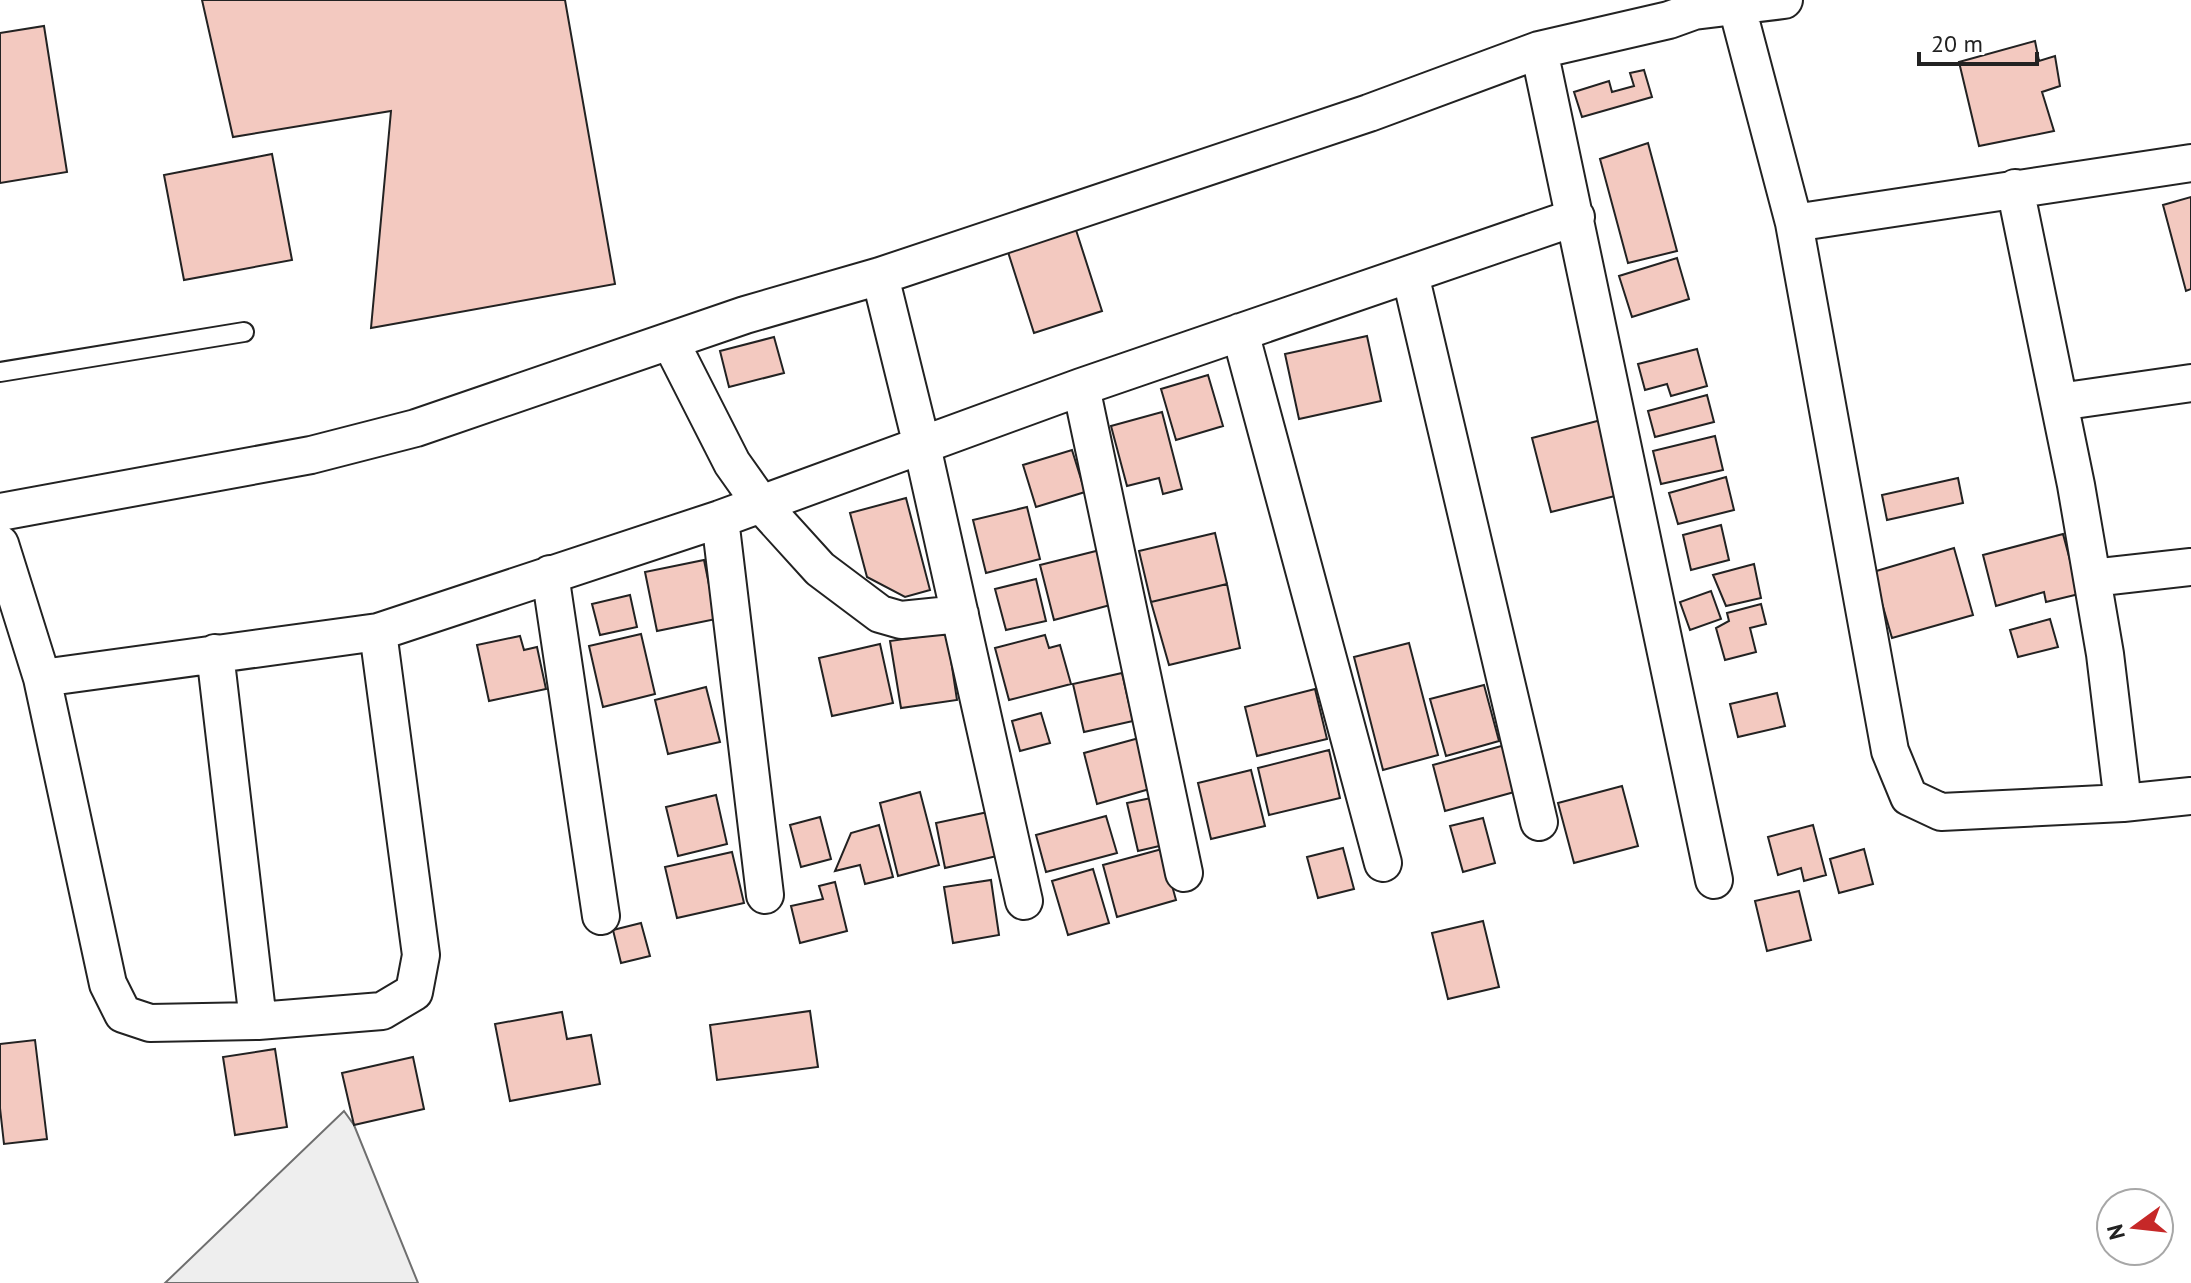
<svg xmlns="http://www.w3.org/2000/svg" width="2191" height="1283" font-family="'PT Sans',sans-serif">
  <rect width="100%" height="100%" fill="#fff"/>
  <path fill="#eee" stroke="#6f6f6f" stroke-width="2" d="M344,1111L354,1125L418,1283H165Z"/>
  <path fill="#f3c9c0" stroke="#222" stroke-width="2" d="M202,0H565L615,284L371,328L391,111L233,137Z
    M44,26L67,172L0,183V33Z
    M2035,41L2039,61L2055,56L2060,86L2042,92L2054,131L1979,146L1959,62Z
    M1644,70L1652,97L1582,117L1574,92L1609,81L1612,92L1634,86L1630,73Z
    M1648,143L1677,251L1628,263L1600,159Z
    M272,154L292,260L184,280L164,175Z
    M2191,197V289L2186,291L2163,205Z
    M1076,230L1102,311L1034,333L1008,252Z
    M1677,258L1689,299L1632,317L1619,276Z
    M1367,336L1381,401L1299,419L1285,354Z
    M774,337L784,373L729,387L720,351Z
    M1697,349L1707,386L1671,396L1667,384L1645,390L1638,364Z
    M1208,375L1223,426L1176,440L1161,389Z
    M1707,395L1714,422L1655,437L1648,411Z
    M1162,412L1182,489L1163,494L1159,478L1127,486L1111,426Z
    M1601,420L1619,495L1551,512L1532,438Z
    M1715,436L1723,470L1661,484L1653,451Z
    M1072,450L1085,492L1036,507L1023,465Z
    M1726,477L1734,510L1678,524L1669,493Z
    M1958,478L1963,503L1887,520L1882,495Z
    M906,498L930,590L905,597L867,577L850,513Z
    M1027,507L1040,559L986,573L973,520Z
    M1721,525L1729,560L1691,570L1683,535Z
    M1215,533L1227,584L1151,602L1139,551Z
    M2063,534L2079,594L2046,602L2044,592L1996,606L1983,555Z
    M1954,548L1973,615L1892,638L1873,572Z
    M1100,550L1114,604L1054,620L1040,565Z
    M704,560L716,619L657,631L645,572Z
    M1754,564L1761,598L1726,606L1713,575Z
    M1036,579L1046,621L1006,630L995,589Z
    M1227,584L1240,648L1169,665L1151,602Z
    M1711,591L1721,619L1690,630L1680,602Z
    M630,595L637,627L600,635L592,604Z
    M1761,604L1766,624L1750,628L1756,652L1725,660L1716,628L1729,621L1727,613Z
    M2050,619L2058,647L2018,657L2010,630Z
    M947,633L957,700L901,708L890,641Z
    M641,634L655,694L603,707L589,646Z
    M1045,635L1049,648L1060,645L1071,684L1009,700L995,648Z
    M520,636L524,650L537,647L546,689L489,701L477,645Z
    M1409,643L1438,755L1383,770L1354,657Z
    M880,644L893,703L832,716L819,658Z
    M1122,673L1133,721L1084,732L1073,684Z
    M1484,685L1499,741L1446,756L1430,699Z
    M706,687L720,742L668,754L655,700Z
    M1315,689L1327,739L1257,756L1245,707Z
    M1777,693L1785,726L1738,737L1730,704Z
    M1041,713L1050,743L1020,751L1012,721Z
    M1139,738L1153,788L1097,804L1084,753Z
    M1505,745L1518,791L1445,811L1433,765Z
    M1329,750L1340,798L1269,815L1258,768Z
    M1251,770L1265,826L1211,839L1198,783Z
    M1622,786L1638,846L1574,863L1558,803Z
    M920,792L939,865L898,876L880,803Z
    M716,795L727,844L678,856L666,807Z
    M1156,797L1168,844L1138,851L1127,803Z
    M988,812L997,856L945,868L936,823Z
    M1106,816L1117,853L1046,872L1036,835Z
    M820,817L831,859L801,867L790,825Z
    M1483,818L1495,863L1463,872L1450,826Z
    M879,825L893,877L865,884L860,865L835,871L851,833Z
    M1813,825L1826,875L1804,881L1801,868L1778,875L1768,837Z
    M1343,848L1354,889L1318,898L1307,857Z
    M1162,849L1176,900L1117,917L1103,865Z
    M1864,849L1873,884L1839,893L1830,859Z
    M732,852L744,903L677,918L665,867Z
    M1093,869L1109,923L1068,935L1052,881Z
    M991,880L999,935L953,943L944,887Z
    M835,882L847,931L800,943L791,906L823,899L819,886Z
    M1799,891L1811,940L1767,951L1755,901Z
    M1483,921L1499,987L1448,999L1432,933Z
    M641,923L650,956L621,963L613,930Z
    M810,1011L818,1067L717,1080L710,1025Z
    M562,1012L567,1039L591,1035L600,1084L510,1101L495,1024Z
    M35,1040L47,1139L4,1144L0,1108V1044Z
    M275,1049L287,1127L235,1135L223,1057Z
    M413,1057L424,1109L354,1125L342,1073Z"/>
  <g fill="none" stroke-linecap="round" stroke-linejoin="round">
    <g stroke="#222" stroke-width="22">
      <path id="lane" d="M0,372L244,332"/>
    </g>
    <g stroke="#222" stroke-width="40">
      <path id="street" d="M1737,7L1794,223L2191,163
        M1539,50L1714,880
        M1794,223L1890,751L1909,797L1941,812L2123,803L2105,654L2076,485L2015,188
        M1410,274L1539,822
        M880,276L922,446L1024,901
        M1240,332L1383,863
        M670,341L732,463L761,504L820,569L880,614L901,620L960,614
        M1081,387L1184,873
        M2059,402L2191,383
        M0,512L311,455L416,428L745,315L880,276L1369,113L1539,50L1669,20L1694,11L1784,0
        M720,519L765,895
        M0,544L42,678L108,984L123,1014L150,1023L258,1021L382,1011L414,992L421,955L378,632
        M550,574L601,916
        M2092,578L2191,567
        M215,653L258,1021
        M42,678L378,632L720,519L1081,387L1576,217
        M2123,803L2191,796"/>
    </g>
    <use href="#lane" stroke="#fff" stroke-width="18"/>
    <use href="#street" stroke="#fff" stroke-width="36"/>
  </g>
  <g transform="translate(2135 1227) rotate(255)"><circle r="38" fill="#ffffff" stroke="#a7a7a7" stroke-width="2"/>
  <path d="M0-6L14 30L0 20L-14 30Z" fill="#c62828"/>
  <text y="-12" font-size="22" font-weight="bold" text-anchor="middle" fill="#222222">N</text>
  </g>
  <path d="M1919 52v12h118v-12" fill="none" stroke="#222222" stroke-width="4"/>
  <text x="1931" y="52" font-size="24" fill="#222222" stroke="#ffffff" stroke-width="6" paint-order="stroke">20 m</text>
</svg>
